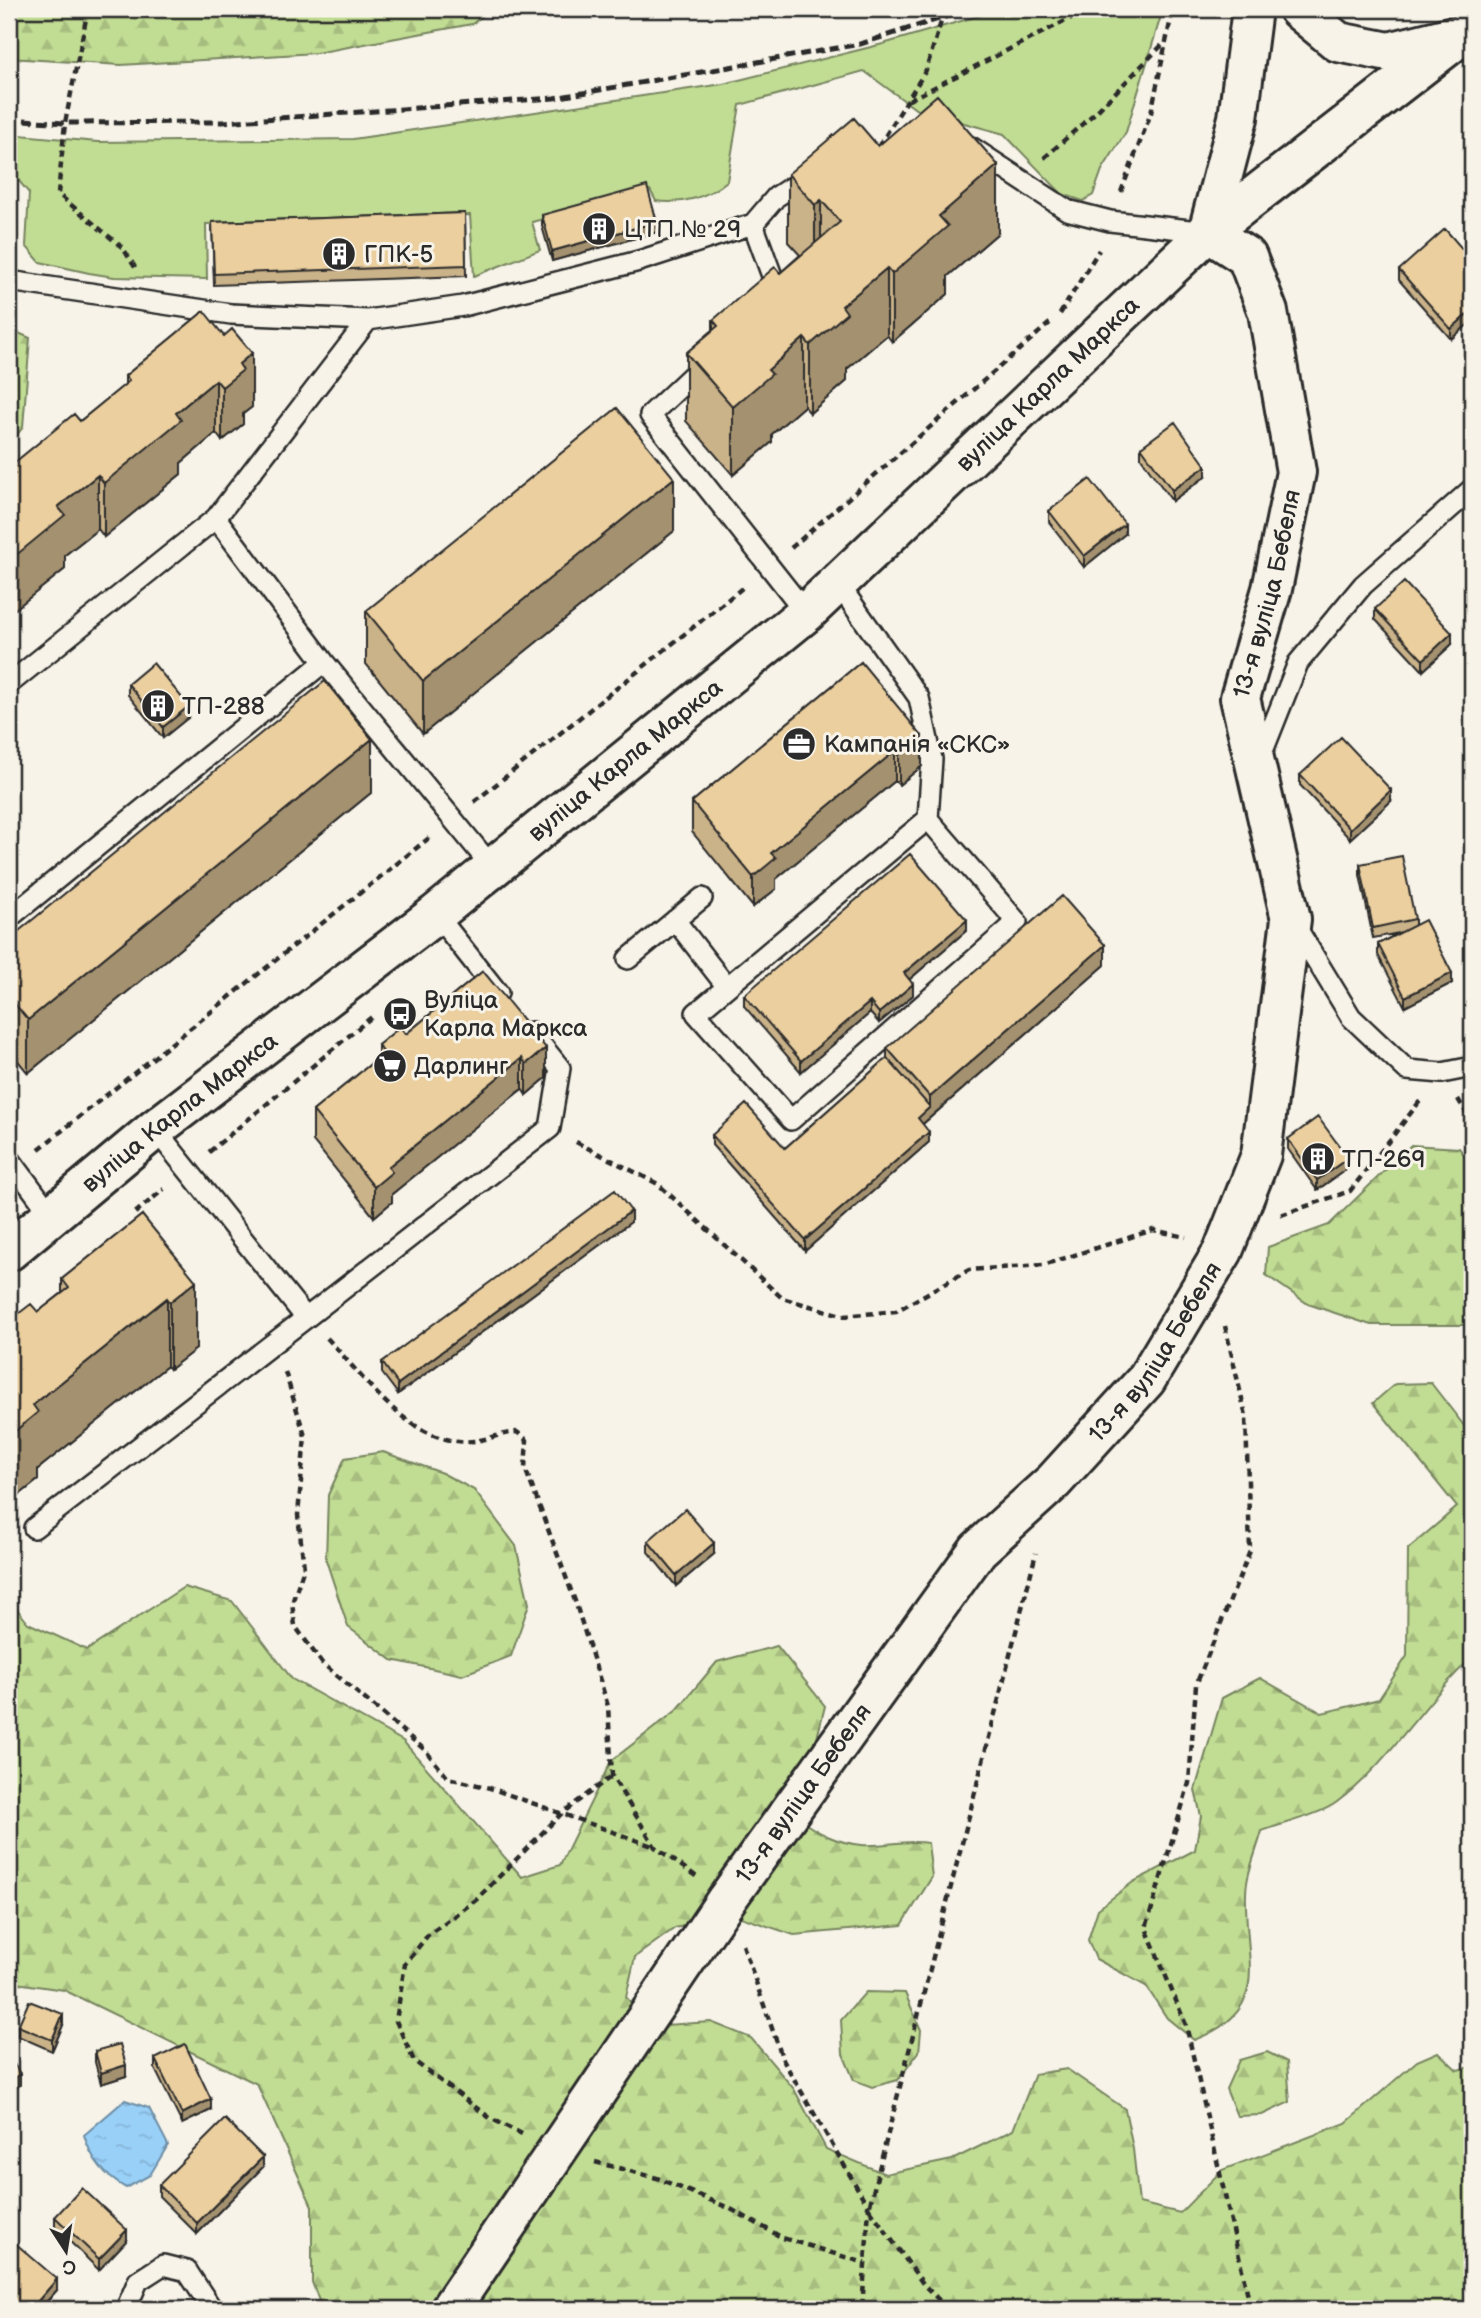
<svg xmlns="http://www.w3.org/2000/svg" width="1481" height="2318" font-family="'Balsamiq Sans',sans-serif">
  <defs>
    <pattern id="forest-firs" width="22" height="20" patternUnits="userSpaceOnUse" patternTransform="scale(1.75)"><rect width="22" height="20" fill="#c1dc93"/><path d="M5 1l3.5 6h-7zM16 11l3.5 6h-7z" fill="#a6bd7f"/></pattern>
    <pattern id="water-ripples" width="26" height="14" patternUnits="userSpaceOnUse" patternTransform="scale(1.75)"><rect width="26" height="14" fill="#99d0f8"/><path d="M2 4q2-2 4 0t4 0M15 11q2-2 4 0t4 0" fill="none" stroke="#84b3d5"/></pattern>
  </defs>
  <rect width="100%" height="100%" fill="#f7f3e8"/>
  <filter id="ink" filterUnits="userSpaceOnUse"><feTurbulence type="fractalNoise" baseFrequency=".0143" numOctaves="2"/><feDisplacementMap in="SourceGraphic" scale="14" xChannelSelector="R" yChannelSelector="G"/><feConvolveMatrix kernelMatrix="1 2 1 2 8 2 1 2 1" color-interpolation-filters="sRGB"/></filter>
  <g filter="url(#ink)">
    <path fill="#c1dc93" stroke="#76845f" stroke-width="2" d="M1002,9H1163L1126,132L1102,170L1093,195L1083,201L1062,194L1004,134L917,110L864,71L740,105L727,181C708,197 682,205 656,201L650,190L532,222L540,250L474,276L470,215L206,224L207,279L114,277L89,273L40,262L26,246L29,193L9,169V134L98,142L353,139L723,84L883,44Z"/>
    <path fill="url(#forest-firs)" stroke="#76845f" stroke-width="2" d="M9,9H491L472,24L316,53L121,65L9,58Z
      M9,329L30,338L23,427L9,445Z
      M1411,1145L1459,1148L1472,1164V1321L1467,1325H1371L1308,1304L1266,1275L1268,1247L1329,1225Z
      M1431,1383L1472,1436V1658C1423,1702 1390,1762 1337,1802C1320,1815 1283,1823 1262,1831C1257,1850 1246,1874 1246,1894C1244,1961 1274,2010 1194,2040L1167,2018L1146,1986L1096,1959L1088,1940L1098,1909L1133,1882L1195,1850L1201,1816L1195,1790L1222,1698L1260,1678L1322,1713L1379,1699L1407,1656L1408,1549L1457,1507L1373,1403L1395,1384Z
      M383,1452L442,1473L474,1490L516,1546L529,1604L511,1656L462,1675L392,1660L348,1627L326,1560L328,1495L345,1458Z
      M184,1587L232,1601L292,1679L403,1741L522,1877L560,1865L611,1761L677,1710L717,1662L777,1646L825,1706L797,1818C817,1832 836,1843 862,1845C885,1847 903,1839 928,1843L932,1877L902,1925L794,1935L735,1915L675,1928L635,1957L626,1997L650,2026L711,2022L751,2038L794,2089L826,2149L885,2174L952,2160L1013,2130L1035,2074L1067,2069L1125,2109L1133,2149L1139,2203L1180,2213L1222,2170L1346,2123L1417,2061L1438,2052L1457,2070L1472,2067V2309H322L312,2282V2206L257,2084L64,1990L9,1982V1599L28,1623L87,1650Z
      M866,1992L905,1993L921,2030L919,2052L898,2080L872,2087L854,2080L843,2054L841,2020Z
      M1267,2052L1287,2062L1290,2102L1262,2115L1237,2116L1226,2089L1239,2060Z"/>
    <path fill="url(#water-ripples)" stroke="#6d8ea6" stroke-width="2" d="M125,2100L149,2108L168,2145L150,2175L126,2188C104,2176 91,2159 84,2135Z"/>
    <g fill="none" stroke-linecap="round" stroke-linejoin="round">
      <g stroke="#2b2b2b" stroke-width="24">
        <path id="lane" d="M971,147L1067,210L1110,221L1207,232
          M9,281L231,314L368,320L463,306L639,261L753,224
          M779,295L753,224L776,197L808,176
          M703,365L650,415L806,613
          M216,518L324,662L492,867
          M839,585L919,698L932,759L928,819L1017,922L791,1120L696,1013L928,819
          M9,684L216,518L368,320
          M1259,761L1298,663L1363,585L1472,489
          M436,914L498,993
          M9,918L324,662
          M675,920L727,987
          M1293,922L1351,1017L1407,1070L1442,1073L1472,1067
          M628,959L702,898
          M9,1158L52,1216
          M306,1318L550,1128L560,1068L531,1032
          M34,1528L306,1318L155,1129
          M126,2309L138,2281L163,2265L187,2271L212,2309"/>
      </g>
      <g stroke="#2b2b2b" stroke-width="44">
        <g id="street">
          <path id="s1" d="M450,2309L727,1899L978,1550L1054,1481L1146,1380L1223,1251L1261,1155L1291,919L1240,698L1272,589L1296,472L1268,312L1247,257L1208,232"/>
        </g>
      </g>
      <g stroke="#2b2b2b" stroke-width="44">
        <g id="secondary">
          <path d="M1298,9L1338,42L1389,52L1453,36"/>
          <path d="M1208,232L1238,118L1252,9"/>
          <path id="s2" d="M9,1251L155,1129L436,914L806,613L1208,232L1472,27"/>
        </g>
      </g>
      <path stroke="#2b2b2b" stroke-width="4.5" stroke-dasharray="7 5" stroke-linecap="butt" d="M88,9L65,123L58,194L123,248L136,269
        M909,100L1089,9
        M879,146L926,70L945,9
        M1044,158L1097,111L1166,41
        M1121,192L1151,113L1173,9
        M1060,314L1099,250
        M791,548L1051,322
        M474,802L746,585
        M1458,1099L1472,1122
        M576,1142L658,1184L782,1298L845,1316L896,1311L969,1270L1043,1265L1153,1230L1186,1237
        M39,1149L429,838
        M209,1152L374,1015
        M135,1213L164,1189
        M1281,1215L1350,1191L1420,1101
        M1225,1326L1246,1416L1250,1551L1196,1685L1189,1783L1146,1928L1186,2025L1251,2309
        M327,1338C366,1379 411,1448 475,1441C489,1439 503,1433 517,1432L527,1440L525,1468L575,1601L608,1706L612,1776L655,1847L697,1877
        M285,1372L305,1436L298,1515L304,1568L292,1603L295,1626L322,1663L425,1750L448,1778L490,1788L655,1847
        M743,1945L783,2060L869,2208L862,2309
        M522,2134L490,2118L414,2061L396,2021L405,1964L428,1935L476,1900L562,1813L612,1776
        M595,2162L657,2178L729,2208L783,2238L865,2263
        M948,2309L924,2285L869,2208L1036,1553"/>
      <use href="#lane" stroke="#f7f3e8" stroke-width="19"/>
      <use href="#street" stroke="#f7f3e8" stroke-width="38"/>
      <use href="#secondary" stroke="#f7f3e8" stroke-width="38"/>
      <path stroke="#2b2b2b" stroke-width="5" stroke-dasharray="10 5" stroke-linecap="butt" d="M9,119L65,123L223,122L554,98L860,44L971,9"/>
    </g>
    <path fill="#cab289" stroke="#2b2b2b" stroke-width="2" d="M878,146L998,233L948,276V294L892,342L887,335L847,369V381L810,413L804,406L772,434V442L733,475L686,421V353L713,330V320L780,273L800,255L788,242V174Z
      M1472,147V171L1466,164V153Z
      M465,213L466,276L214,285L212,222Z
      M542,215L657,232L552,261L542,226Z
      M1472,260V290L1470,293L1472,295V321L1451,339L1399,280V270Z
      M204,311L252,407L243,414V424L222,441L216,433L181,463V474L104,537L98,529L65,555V569L9,614V467L80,421L125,385V376Z
      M1141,447L1206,476L1172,501L1141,458Z
      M1049,511L1125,534L1084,567L1049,522Z
      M674,531L423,734L366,664V611Z
      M1375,609L1452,644L1423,671L1375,619Z
      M861,662L922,766L899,785L895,781L776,879V889L753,907L692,832V802Z
      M128,684L189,717L163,738L128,695Z
      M1300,775L1391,801L1350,839L1300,785Z
      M372,792L28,1073L9,1050V939Z
      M1360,864L1415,919V925L1452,983L1405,1007L1378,955V944L1399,933L1373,938L1360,875Z
      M967,930L909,980L913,995L879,1023L870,1013L801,1072L744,1006V995Z
      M1105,965L923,1124L929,1142L805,1251L712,1145V1135L785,1148L887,1058V1048Z
      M483,971L546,1078L526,1095L522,1089L392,1194V1202L374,1217L313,1141V1111L378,1058V1045L406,1034Z
      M1288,1139L1348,1168L1317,1190L1288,1149Z
      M142,1215L196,1349L170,1369L167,1366L38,1469V1480L9,1503V1321L38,1312L62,1293V1279Z
      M631,1222L398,1394L382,1373V1362Z
      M648,1541L714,1554L676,1586L648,1552Z
      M63,2025L52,2051L18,2036V2026Z
      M95,2051L126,2076L101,2084L95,2062Z
      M155,2059L211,2110L182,2124L155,2069Z
      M263,2167L197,2234L159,2196V2185Z
      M55,2217L127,2240L99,2270L55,2227Z
      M9,2251L57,2290L40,2309H9Z"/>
    <path fill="#a4916f" stroke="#2b2b2b" stroke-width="2" d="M998,165V233L948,276V294L892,342V274L939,216Z
      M821,200V268L815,273V205Z
      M657,222V232L552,261V251Z
      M887,268V335L847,369V381L810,413V345L842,306Z
      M1472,280V290L1465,297V287Z
      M1472,310V321L1451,339V329Z
      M804,338V406L772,434V442L733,475V407L768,370Z
      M252,353V407L243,414V424L222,441V387L239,364Z
      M216,380V433L181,463V474L104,537V483L176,413Z
      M1206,466V476L1172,501V490Z
      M98,475V529L65,555V569L9,614V561L58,507Z
      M674,478V531L423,734V681Z
      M1125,524V534L1084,567V556Z
      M1452,633V644L1423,671V660Z
      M189,706V717L163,738V727Z
      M922,736V766L899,785V755Z
      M372,739V792L28,1073V1020Z
      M895,751V781L776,879V889L753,907V877L771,853Z
      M1391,790V801L1350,839V829Z
      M967,920V930L904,984V973Z
      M1105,945V965L918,1128V1118L930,1107V1097Z
      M1452,973V983L1405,1007V997Z
      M913,984V995L879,1023V1013Z
      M870,1002V1013L801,1072V1061Z
      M546,1048V1078L526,1095V1064Z
      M522,1058V1089L392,1194V1202L374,1217V1187L388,1167Z
      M929,1132V1142L805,1251V1240Z
      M1348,1158V1168L1317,1190V1180Z
      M631,1211V1222L398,1394V1384Z
      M196,1281V1349L170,1369V1302Z
      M167,1298V1366L38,1469V1480L9,1503V1436L33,1405Z
      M714,1543V1554L676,1586V1575Z
      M63,2014V2025L52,2051V2040Z
      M126,2065V2076L101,2084V2073Z
      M20,2074V2085L9,2092V2081Z
      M211,2099V2110L182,2124V2114Z
      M263,2157V2167L197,2234V2223Z
      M127,2230V2240L99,2270V2259Z
      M57,2279V2290L40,2309H31Z"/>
    <path fill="#ebcf9f" stroke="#2b2b2b" stroke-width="2" d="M937,95L998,165L939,216L948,226L892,274L887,268L842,306L847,313L810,345L804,338L768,370L772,374L733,407L686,353L718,326L713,320L749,289L775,267L780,273L840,222L821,200L815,205L788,174L854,118L878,146Z
      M1472,147V161L1466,153Z
      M647,186L657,222L552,251L542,215Z
      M465,213L466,265L214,274L212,222Z
      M1445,229L1472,260V280L1465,287L1472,295V310L1451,329L1399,270Z
      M204,311L224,336L232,329L252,353L239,364L243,370L222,387L216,380L176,413L181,420L104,483L98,475L58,507L65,515L9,561V479L15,474L9,467L74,414L80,421L129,381L125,376Z
      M617,408L674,478L423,681L366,611Z
      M1175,422L1206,466L1172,490L1141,447Z
      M1090,479L1125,524L1084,556L1049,511Z
      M1404,582L1452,633L1423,660L1375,609Z
      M861,662L922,736L899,755L895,751L771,853L776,858L753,877L692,802Z
      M153,663L189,706L163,727L128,684Z
      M325,681L372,739L28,1020L9,997V939Z
      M1341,737L1391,790L1350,829L1300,775Z
      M910,854L967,920L904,973L913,984L879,1013L870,1002L801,1061L744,995Z
      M1402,856L1415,919L1373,928L1360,864Z
      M1062,896L1105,945L930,1097L887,1048Z
      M1425,920L1452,973L1405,997L1378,944Z
      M483,971L546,1048L526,1064L522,1058L388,1167L392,1172L374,1187L313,1111L384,1053L378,1045L400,1027L406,1034Z
      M887,1058L930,1107L918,1118L929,1132L805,1240L712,1135L746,1104L785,1148Z
      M1318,1117L1348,1158L1317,1180L1288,1139Z
      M615,1190L631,1211L398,1384L382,1362Z
      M142,1215L196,1281L170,1302L167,1298L33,1405L38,1412L9,1436V1321L31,1304L38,1312L69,1288L62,1279Z
      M685,1509L714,1543L676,1575L648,1541Z
      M29,2001L63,2014L52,2040L18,2026Z
      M120,2044L126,2065L101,2073L95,2051Z
      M185,2044L211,2099L182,2114L155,2059Z
      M9,2056L20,2074L9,2081Z
      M225,2119L263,2157L197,2223L159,2185Z
      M82,2188L127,2230L99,2259L55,2217Z
      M15,2243L57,2279L31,2309H16L9,2303V2251Z"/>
  </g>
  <defs>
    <g id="building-disc" transform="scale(1.75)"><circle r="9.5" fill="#2b2b2b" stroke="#f7f3e8"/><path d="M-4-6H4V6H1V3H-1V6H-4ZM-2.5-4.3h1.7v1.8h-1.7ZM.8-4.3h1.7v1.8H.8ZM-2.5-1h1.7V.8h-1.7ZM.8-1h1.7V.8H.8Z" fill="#fff"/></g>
    <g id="office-disc" transform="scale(1.75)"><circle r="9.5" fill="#2b2b2b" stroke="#f7f3e8"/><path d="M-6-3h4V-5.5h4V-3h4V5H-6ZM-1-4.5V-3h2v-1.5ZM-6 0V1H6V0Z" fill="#fff"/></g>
    <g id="bus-disc" transform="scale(1.75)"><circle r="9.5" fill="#2b2b2b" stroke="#f7f3e8"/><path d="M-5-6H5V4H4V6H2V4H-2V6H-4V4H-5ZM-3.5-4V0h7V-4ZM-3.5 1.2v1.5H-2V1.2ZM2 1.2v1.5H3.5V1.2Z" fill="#fff"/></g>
    <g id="supermarket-disc" transform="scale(1.75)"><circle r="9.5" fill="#2b2b2b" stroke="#f7f3e8"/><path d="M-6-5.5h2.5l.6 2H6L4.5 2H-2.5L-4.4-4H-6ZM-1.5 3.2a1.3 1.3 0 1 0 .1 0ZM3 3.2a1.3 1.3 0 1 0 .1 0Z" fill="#fff"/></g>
  </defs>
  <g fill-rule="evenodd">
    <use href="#building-disc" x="599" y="229"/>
    <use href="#building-disc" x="339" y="254"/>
    <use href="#building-disc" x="158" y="706"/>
    <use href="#office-disc" x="799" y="744"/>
    <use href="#bus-disc" x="400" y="1014"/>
    <use href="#supermarket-disc" x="390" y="1066"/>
    <use href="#building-disc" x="1318" y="1159"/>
  </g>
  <g text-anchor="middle" stroke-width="6" stroke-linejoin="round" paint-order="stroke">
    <g font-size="24" fill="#2b2b2b" stroke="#f7f3e8" text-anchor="start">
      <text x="624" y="237">ЦТП № 29</text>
      <text x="364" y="262">ГПК-5</text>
      <text x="182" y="714">ТП-288</text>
      <text x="824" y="752">Кампанія «СКС»</text>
      <text x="424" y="1008">Вуліца<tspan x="424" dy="28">Карла Маркса</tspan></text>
      <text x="414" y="1074">Дарлинг</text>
      <text x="1342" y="1167">ТП-269</text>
    </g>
    <g font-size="24" fill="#2b2b2b" stroke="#f7f3e8">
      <text dy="8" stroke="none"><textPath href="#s2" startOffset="1354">вуліца Карла Маркса</textPath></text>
      <text dy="8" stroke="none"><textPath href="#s1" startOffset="1990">13-я вуліца Бебеля</textPath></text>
      <text dy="8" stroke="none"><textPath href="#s2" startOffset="788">вуліца Карла Маркса</textPath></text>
      <text dy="8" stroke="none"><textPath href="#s2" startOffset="220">вуліца Карла Маркса</textPath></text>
      <text dy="8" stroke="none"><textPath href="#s1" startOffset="1192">13-я вуліца Бебеля</textPath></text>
      <text dy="8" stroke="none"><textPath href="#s1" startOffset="625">13-я вуліца Бебеля</textPath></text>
    </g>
  </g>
  <rect width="1481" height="2318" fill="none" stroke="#f7f3e8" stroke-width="35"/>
  <rect x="18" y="18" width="1446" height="2283" fill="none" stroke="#2b2b2b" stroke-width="2.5" filter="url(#ink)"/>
  <g transform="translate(66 2251) rotate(168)" stroke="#f7f3e8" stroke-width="5" paint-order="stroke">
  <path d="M0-5L12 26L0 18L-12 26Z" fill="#2b2b2b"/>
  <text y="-10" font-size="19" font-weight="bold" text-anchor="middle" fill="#2b2b2b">С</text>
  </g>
</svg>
